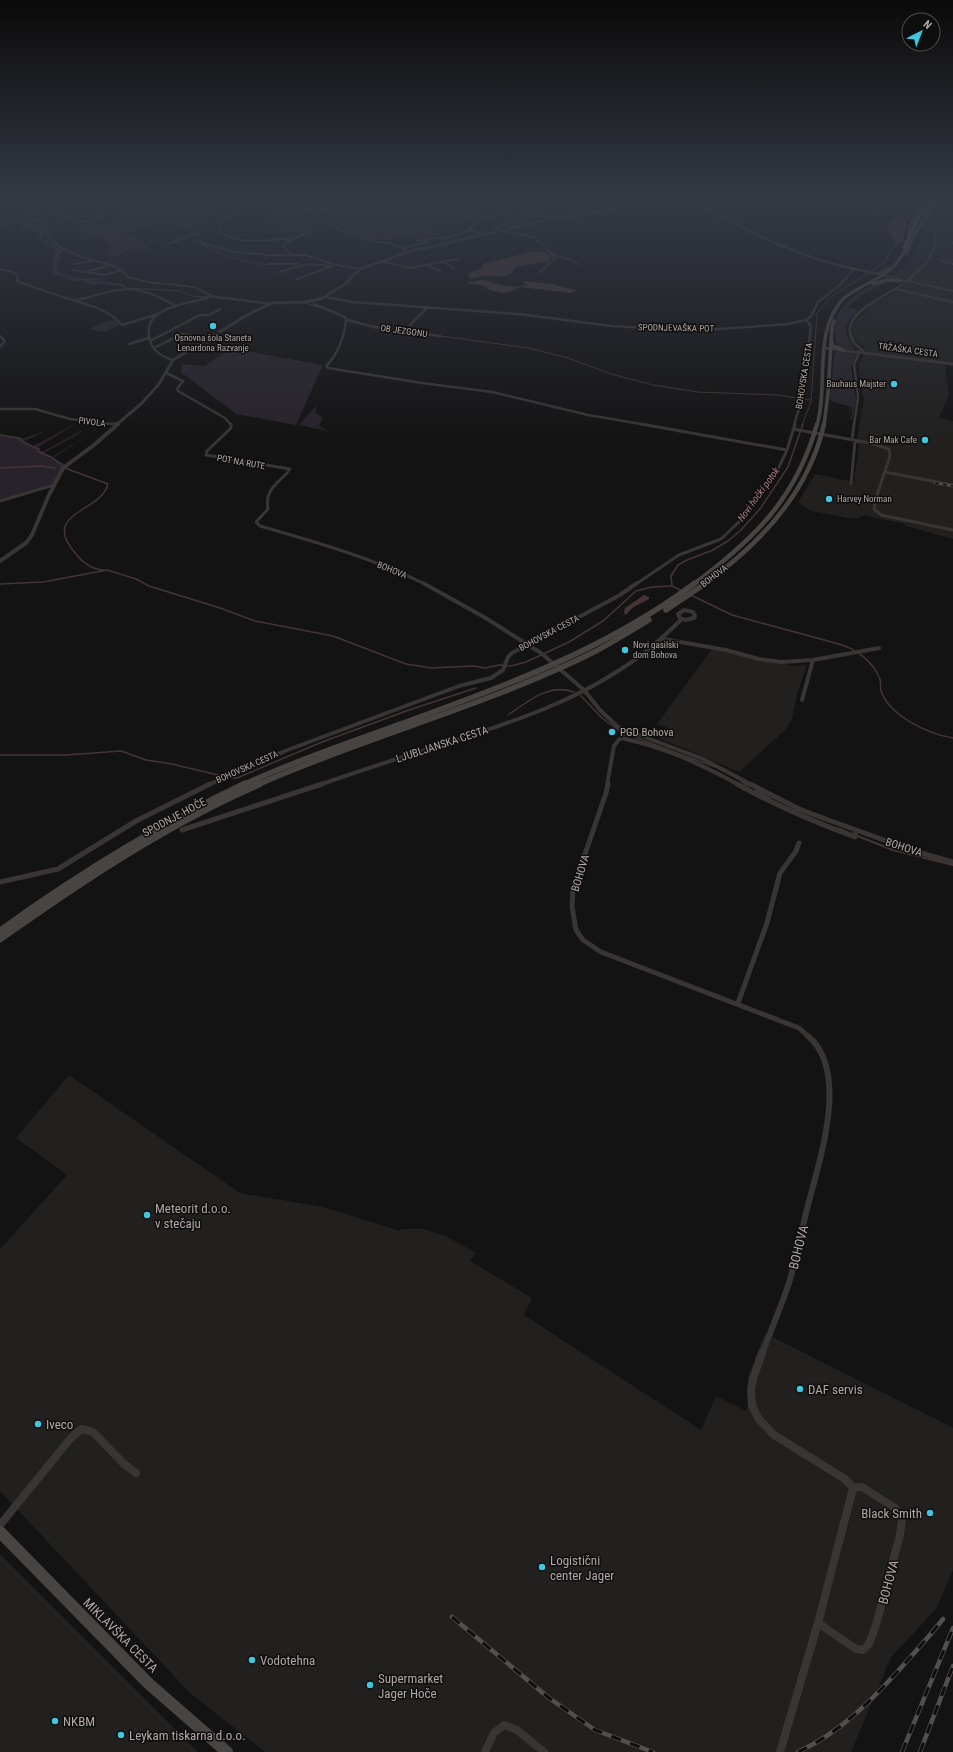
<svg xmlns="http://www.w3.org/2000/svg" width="953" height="1752" font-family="'Roboto Condensed',sans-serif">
  <rect width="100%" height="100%" fill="#141313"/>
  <path fill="#21201f" d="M953,205V290L892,276L906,266L915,255L924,226L937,221L946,210Z
    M909,283L953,292V366L945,365L949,394L939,418L953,421V539L906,526L905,524L863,515L859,518H848L811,511L798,502L815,474L854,482L859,444L857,438L864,400L860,382L859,363L863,356L868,352L853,337L852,327L858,318L874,305Z
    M712,649L794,666L807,665L797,694L792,719L784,731L739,772L683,748L659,739L667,727L657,724Z
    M69,1075L240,1193L323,1207L400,1231L402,1229H423L446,1236L476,1253L470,1261L532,1298L524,1315L701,1430L716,1396L746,1411L748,1404L747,1391L748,1377L765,1333L953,1428V1570L936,1609L891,1657L851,1752H265L190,1693L0,1491V1249L67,1175L16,1138Z
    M0,1554L198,1752H0Z"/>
  <path fill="#28232b" d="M0,198H25L24,207H34L32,213L26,209L0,214V212L16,210L19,204L13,203L14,198L0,201Z
    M124,198H219L234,200L210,204L216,212L202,215L204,219L198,221L203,223L192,225L194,232L189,229H183L182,227L173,229L179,224L177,221L140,228L125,235L126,237L134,236L145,243L152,240L161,239L143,245L156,250L129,249L117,256L102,255L110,247L99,235H83L86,241L82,240L80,238L82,234L80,226L71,222L83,223L86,228L113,224L123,218L119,213H131Z
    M295,198H558L523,208L519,207L525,205L514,202L505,204L480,202L484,211L483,213L473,211L455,216L461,224L455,225C446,220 436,212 425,219L432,227L437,228L440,234C429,237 418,239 407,238C401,237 398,235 392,235V240C364,240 351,236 329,219L331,217L336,223H339L344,215H334L332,213C322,214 313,211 303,214L318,221L310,226L303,227L310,231L299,235L296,231L282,232L289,237L287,238L278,231L285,229L276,222L267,219L273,218L267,208L272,205L284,204L287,207L300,209L308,203L292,202Z
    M953,198V201L937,209L930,224L921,228L938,203Z
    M24,218L33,223V224L45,229L46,232L41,238L63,252L56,270C63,281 82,279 93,278L92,281C104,281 115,283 127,285C120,289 111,284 104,284C96,284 90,287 84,281H74L52,273L53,256L57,252L37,238L39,234L34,231L24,230L21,234L8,236L19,234L22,227L18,223L0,226V219Z
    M890,281L863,294L848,307L858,310C844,326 841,331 855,349H843L836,346C836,338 833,331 835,324C838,303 862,289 881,282C887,280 896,281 902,282Z
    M115,320L119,322L118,326L104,332L89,329L107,321Z
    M230,348L323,365L296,425L236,414L181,372L182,364L205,366Z
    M837,351L852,352L856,355L851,368L856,400L852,419H850L852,414L851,407C845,404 835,404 830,400L834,354Z
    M317,405L315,412L323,418L319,426L328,431L299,425Z
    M79,422L37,448L42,452L84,429L77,435L44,453L52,457L94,432L53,458L66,465L54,485L0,501V436L24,438L48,430L25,441L33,446Z"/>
  <path fill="#443435" d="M902,217L907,221L903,241L899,242L897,245L894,246L893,245L895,241L886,229L890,226V220Z
    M534,251L548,254L551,259L548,261L516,267C505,283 499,274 484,276C478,276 474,279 468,278L470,273L482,268L483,264L486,263Z
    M481,280C488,280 491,283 497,284C506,287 518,287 527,285L523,282L525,281L552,284L577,290L571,293L520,287L510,292L503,293L489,290L482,285L464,283Z
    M644,595L649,597V599L632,608L626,615L624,613L625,608Z"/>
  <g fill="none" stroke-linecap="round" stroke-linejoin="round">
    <path stroke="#443435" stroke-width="1" d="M19,198L25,199V204L32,206L33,210L30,215L20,218L30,222V224L37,229L42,230L41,238L55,246L57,250L62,251L55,254L59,258L56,260L55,269L57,273L78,279H101L109,284H120L126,288L180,291L192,296L209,297
      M220,198L211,203L215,204L212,205L214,207L198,217L203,220L195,230L196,240C216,255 246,263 270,265
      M720,198L726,204L737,206L820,204L888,212L901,217
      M777,198L785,201L816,200L814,198
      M213,297L223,299
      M305,303L320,308
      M344,318L357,322
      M373,326L391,328
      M440,336L529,348L568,358L611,374L653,385L698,392L778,395L810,400
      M802,425L811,402L817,313L832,296L883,264L894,246"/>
    <path stroke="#443435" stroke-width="1.5" d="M803,424L788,467L760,509L741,530L728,541L713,550L687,560L678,565L671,576L672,586L732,615L839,644C856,649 873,661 880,679C881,683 880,687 881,691C890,716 928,734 953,738
      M0,435L19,438L24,443L39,449L38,451L51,457L62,465
      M0,468L41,466L55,468
      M65,468L108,484C101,513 40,512 75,553C82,562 91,569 103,570
      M0,584L43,582L107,570L136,579L149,586L220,608L255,621L333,636L406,664L431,668L474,666L485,668L499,665L511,666L526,662L569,642L603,621L636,591L652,587L671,586
      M581,696L602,718L621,732L715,767
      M508,715C529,701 548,683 574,692
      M0,755H66L121,751L146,760L172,764L222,776
      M228,778H237L322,742L409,710L476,688
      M742,782L747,785"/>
    <path stroke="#443435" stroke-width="2" d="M745,784L750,786
      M756,790L772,800
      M837,828L893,850L953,865"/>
    <path stroke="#383534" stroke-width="2" d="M23,198L30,200L29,203L40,209
      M91,198H101
      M101,198L104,205L103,214C90,229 76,219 61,215C56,214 50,214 45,214L43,208L38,209L31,218C43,223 48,222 48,237L61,248L78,256L111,265L122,270L128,277L148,282L194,287L212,296L233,299
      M369,198C358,207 324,208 309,209C321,220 345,234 360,238C378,243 393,241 408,252
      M824,198L842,200H924
      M8,202L13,198
      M262,204C242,206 225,210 218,231C236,245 265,240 286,239L289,241L285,243L284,247L290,254H293
      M518,208L551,219
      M467,213L485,219
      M466,218L473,215
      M501,231L495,229L499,226L540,216
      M502,231L534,237L553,255L555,258L540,272
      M483,235L469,229L474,223L526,205
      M289,241L314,230
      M419,241L417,240L448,237L471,230
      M168,244L195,234L199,235L201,242L204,244L236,252L267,255H305L337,265L360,269
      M403,248L428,242L425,241
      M552,254L574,261L577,264
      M381,261L409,268L458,259
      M444,262L454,268
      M74,264L93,261
      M269,264H299
      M427,265L440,271
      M0,269L13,272L18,275L17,281L19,282L69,299
      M72,270L106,275L122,270
      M89,271L111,265
      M279,272L308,264L333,266
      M297,279L330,267
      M325,297L336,299
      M81,299C114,291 130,282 162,299
      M204,299L212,296
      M822,299L841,284L854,269"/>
    <path stroke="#383534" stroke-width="2.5" d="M66,298C85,304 109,309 122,325L155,315
      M161,298L176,306
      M226,298L270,304
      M330,298L353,302L518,314L612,326L665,329H720L788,324L806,320L811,316L818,302L823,298
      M76,300L85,298
      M314,304L345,317L346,320L378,328L440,336
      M346,320C344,338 339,353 326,366L328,368L422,383L492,392L588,415L647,425
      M410,325L427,308
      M0,336L5,341L0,347
      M150,341L200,315H209L220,309
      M129,344L149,338
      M154,348L182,334L208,338
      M173,360C163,357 153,351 150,341C140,306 186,305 206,298
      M166,373L183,381L177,389L178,391L225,418L231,425
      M0,409H35L70,419L112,424L119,423
      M794,425L803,396L811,326L806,320
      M854,425L858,397L854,364L859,353"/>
    <path stroke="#383534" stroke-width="3" d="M231,424V428L207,451L206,455L290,469C280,483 264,488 268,509L256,522L260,526C316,542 372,558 425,584
      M641,424L787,450
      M793,429L870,443L889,449L890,456L876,498L874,509L881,515L953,530
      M852,440L854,424
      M885,472L953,485
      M851,484L855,441
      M0,501L54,485
      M636,584L679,555L721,539L742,519L760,496L780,465L787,450L795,424"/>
    <path stroke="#383534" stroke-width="4" d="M423,583L484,617L541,653L584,690L600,710L618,727L703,759L752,785
      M684,610L693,612L695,616L694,618L685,620L680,618L678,614Z
      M663,639L726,650L759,659L781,662L813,660L879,648
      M802,700L813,660
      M621,738C664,747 701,764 739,785
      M208,785L285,751L459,686L491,678L503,670L508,657L512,653L620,595L637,583
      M319,785C362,770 405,756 449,743C508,723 569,704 621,669C644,655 663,637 682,619
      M607,785L614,746L626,731"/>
    <path stroke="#383534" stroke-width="5" d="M608,784L606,793L573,889L572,906L576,930L583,940L601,952L799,1028L809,1037
      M737,784C775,805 814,822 855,837L856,830
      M750,784L797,808L812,814L914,851L953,862
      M182,830L322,784
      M0,882L58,869L136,821L210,784
      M738,1003L767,923L780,873L796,851L799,843"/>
    <path stroke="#383534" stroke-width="6" d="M762,1354C771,1330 781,1307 789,1283C796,1259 801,1234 807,1209C818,1164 851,1072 808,1036"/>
    <path stroke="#383534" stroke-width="8" d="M762,1353L753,1379L751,1390L752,1405L758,1418L774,1435L845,1479L853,1488
      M862,1487L895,1508L902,1520L900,1535L876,1625L869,1644L863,1650L856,1649L818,1623L853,1488Z
      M0,1525L70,1439L81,1429L93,1432L124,1464L136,1473
      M485,1752L494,1733L504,1725L517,1730L544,1752
      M780,1752L818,1623"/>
    <path stroke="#383534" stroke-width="2.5" d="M689,198C733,225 780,248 830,263C854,270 880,273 904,281
      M877,274L892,267
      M908,280C918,271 930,262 934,248C940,226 928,217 953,202
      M912,282L953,291
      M896,289L940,299
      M321,299L345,284L360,269L408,252L551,219L618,209L657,198
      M878,299L905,283"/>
    <path stroke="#383534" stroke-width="3" d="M935,298L953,302
      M824,348L953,364
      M864,352C861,349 855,345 853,341C841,321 866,306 880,298
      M116,425L141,404L159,384L173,360L249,314L272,303L306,302L323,298"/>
    <path stroke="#383534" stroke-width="4" d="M0,561L26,543L32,535L48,497L63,468L94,445L118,424"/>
    <path stroke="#484442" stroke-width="3" d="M906,254L915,233L932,208
      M873,284L886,280L900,281
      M843,299C860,284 886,279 899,260C918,234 898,219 935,198"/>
    <path stroke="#484442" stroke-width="3.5" d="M831,340L833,346L843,350
      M817,425C829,384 812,331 844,298
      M824,425L828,394L832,327L834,321"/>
    <path stroke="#484442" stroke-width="4.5" d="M694,584C754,539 796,499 817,424
      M704,584C759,545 809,492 824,424"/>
    <path stroke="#484442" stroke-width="5.5" d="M666,610L706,583
      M243,785C283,766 326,751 367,736C480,695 598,656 695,583
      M257,785C367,736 486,706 594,652C613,642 631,631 649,620"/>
    <path stroke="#484442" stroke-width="7" d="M0,931C78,875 159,825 245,784
      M0,939C82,881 167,824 259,784"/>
    <path stroke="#484442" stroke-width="12" d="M0,1532L148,1683L227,1752"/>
    <path stroke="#605a58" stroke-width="3.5" d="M941,202L950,198
      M904,248L920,214L936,202"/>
    <g stroke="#534f4d" stroke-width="1.5">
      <path id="rail-far2" d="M950,242L953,243
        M939,260L953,264"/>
    </g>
    <g stroke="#534f4d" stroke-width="2.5">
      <path id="rail-far1" d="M935,483L953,486"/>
    </g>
    <g stroke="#534f4d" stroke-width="4.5">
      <path id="rail" d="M452,1617L549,1698L595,1730L653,1752
        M798,1752C839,1733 869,1703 899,1670C914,1653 929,1637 943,1619
        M902,1752L953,1628
        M920,1752L953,1666"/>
    </g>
    <use href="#rail-far2" stroke="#0f0e0e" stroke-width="1" stroke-dasharray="2.5" stroke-linecap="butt"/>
    <use href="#rail-far1" stroke="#0f0e0e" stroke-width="1.5" stroke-dasharray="4" stroke-linecap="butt"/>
    <use href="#rail" stroke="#0f0e0e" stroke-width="3" stroke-dasharray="10" stroke-linecap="butt"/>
    <path stroke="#383534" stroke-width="2.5" d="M904,281L912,282"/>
    <path stroke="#484442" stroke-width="3" d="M932,208L942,198"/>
  </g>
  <linearGradient id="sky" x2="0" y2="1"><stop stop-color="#0b0a0a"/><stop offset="0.45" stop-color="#343944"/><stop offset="1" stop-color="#343944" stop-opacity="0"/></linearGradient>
  <rect width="953" height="443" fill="url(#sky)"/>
  <g fill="#40c6df" stroke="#0f0e0e" stroke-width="1.5">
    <circle cx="213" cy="326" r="4"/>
    <circle cx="894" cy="384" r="4"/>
    <circle cx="925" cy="440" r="4"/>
    <circle cx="829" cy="499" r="4"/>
    <circle cx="625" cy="650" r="4"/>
    <circle cx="612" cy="732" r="4"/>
    <circle cx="147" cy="1215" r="4"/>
    <circle cx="800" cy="1389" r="4"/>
    <circle cx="38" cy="1424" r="4"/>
    <circle cx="930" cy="1513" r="4"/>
    <circle cx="542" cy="1567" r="4"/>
    <circle cx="252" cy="1660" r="4"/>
    <circle cx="370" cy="1685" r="4"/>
    <circle cx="55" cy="1721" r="4"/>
    <circle cx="121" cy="1735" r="4"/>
  </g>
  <g text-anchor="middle" stroke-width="3" stroke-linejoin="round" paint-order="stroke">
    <g font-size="9" fill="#b3a8a5" stroke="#0f0e0e">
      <text transform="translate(676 328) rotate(1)" y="3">SPODNJEVAŠKA POT</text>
      <text transform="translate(404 331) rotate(8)" y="3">OB JEZGONU</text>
      <text transform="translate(908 350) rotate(8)" y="3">TRŽAŠKA CESTA</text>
      <text transform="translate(804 376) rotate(-81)" y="3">BOHOVSKA CESTA</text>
      <text transform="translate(92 422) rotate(7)" y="3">PIVOLA</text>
      <text transform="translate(241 462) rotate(10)" y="3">POT NA RUTE</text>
      <text transform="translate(392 570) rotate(22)" y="3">BOHOVA</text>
      <text transform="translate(714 576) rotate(-37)" y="3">BOHOVA</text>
      <text transform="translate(549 633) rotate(-28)" y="3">BOHOVSKA CESTA</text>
      <text transform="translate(247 767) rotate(-24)" y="3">BOHOVSKA CESTA</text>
    </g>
    <g font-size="9" fill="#b3a8a5" stroke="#0f0e0e" text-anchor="end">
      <text x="213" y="341" text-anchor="middle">Osnovna šola Staneta<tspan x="213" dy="10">Lenardona Razvanje</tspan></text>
      <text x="886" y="387">Bauhaus Majster</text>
      <text x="917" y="443">Bar Mak Cafe</text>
      <text x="837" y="502" text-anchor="start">Harvey Norman</text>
      <text x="633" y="648" text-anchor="start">Novi gasilski<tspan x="633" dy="10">dom Bohova</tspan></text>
    </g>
    <g font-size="10" font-style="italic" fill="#ab7f81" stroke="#0f0e0e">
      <text transform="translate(758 494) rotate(-54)" y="4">Novi hočki potok</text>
    </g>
    <g font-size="11" fill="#b3a8a5" stroke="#0f0e0e" text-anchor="start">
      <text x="620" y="736">PGD Bohova</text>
    </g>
    <g font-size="11" fill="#b3a8a5" stroke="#0f0e0e">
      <text transform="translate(442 744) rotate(-18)" y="4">LJUBLJANSKA CESTA</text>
      <text transform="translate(174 817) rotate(-28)" y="4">SPODNJE HOČE</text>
      <text transform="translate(904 847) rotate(18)" y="4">BOHOVA</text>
      <text transform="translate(580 873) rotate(-73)" y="4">BOHOVA</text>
    </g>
    <g font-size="13" fill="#b3a8a5" stroke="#0f0e0e" text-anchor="start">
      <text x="155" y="1213">Meteorit d.o.o.<tspan x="155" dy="15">v stečaju</tspan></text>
      <text x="808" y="1394">DAF servis</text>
      <text x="46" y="1429">Iveco</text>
      <text x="922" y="1518" text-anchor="end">Black Smith</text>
      <text x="550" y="1565">Logistični<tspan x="550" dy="15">center Jager</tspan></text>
      <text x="260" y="1665">Vodotehna</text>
      <text x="378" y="1683">Supermarket<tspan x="378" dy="15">Jager Hoče</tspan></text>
      <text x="63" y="1726">NKBM</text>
      <text x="129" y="1740">Leykam tiskarna d.o.o.</text>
    </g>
    <g font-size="13" fill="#b3a8a5" stroke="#0f0e0e">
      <text transform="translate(798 1247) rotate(-76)" y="5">BOHOVA</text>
      <text transform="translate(888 1582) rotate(-75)" y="5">BOHOVA</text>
      <text transform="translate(121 1635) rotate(45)" y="5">MIKLAVŠKA CESTA</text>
    </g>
  </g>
  <g transform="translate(921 32) rotate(42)"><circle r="19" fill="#0f0e0e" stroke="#514c4a"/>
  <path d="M0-3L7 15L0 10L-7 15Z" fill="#40c6df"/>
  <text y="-6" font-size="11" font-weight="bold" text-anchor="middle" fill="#b3a8a5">N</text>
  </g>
</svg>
